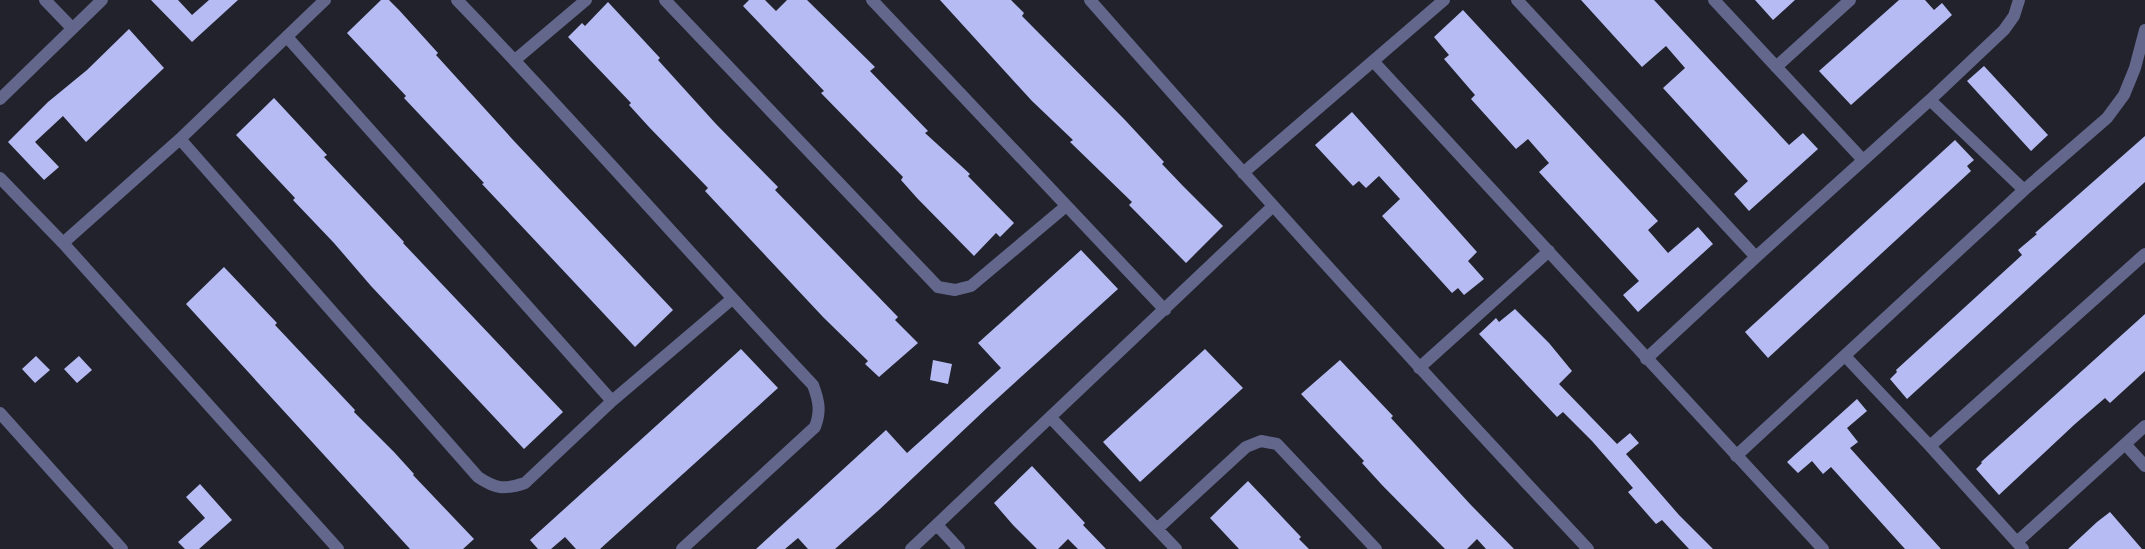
<svg xmlns="http://www.w3.org/2000/svg" width="2145" height="549" font-family="Jost,sans-serif">
  <rect width="100%" height="100%" fill="#21222b"/>
  <path fill="#b6bcf3" d="M151,0H178L192,15L209,0H238L192,42Z
    M381,0H389L399,10L438,53L436,55L514,141L673,310L635,347L482,184L484,183L404,98L406,96L347,33Z
    M749,0H765L776,11L787,0H807L875,67L870,71L928,131L925,133L970,174L968,176L1014,223L1000,237L996,233L974,256L917,198L901,180L903,177L821,93L824,91L743,6Z
    M940,0H1011L1024,13L1022,16L1125,120L1164,162L1162,164L1183,186L1223,226L1186,263L1129,205L1132,202L1070,142L1073,140L1032,101Z
    M1581,0H1654L1789,145L1803,133L1818,149L1749,211L1734,194L1748,181L1663,88L1685,68L1666,46L1642,67Z
    M1755,0H1795L1773,20Z
    M1899,0H1925L1934,10L1942,3L1952,15L1851,105L1819,71Z
    M608,2L660,58L658,60L716,124L778,187L775,190L898,317L895,320L918,343L879,377L865,364L868,361L823,317L705,191L708,188L649,127L629,105L631,103L568,37L582,23L585,26Z
    M1463,10L1658,221L1648,230L1668,253L1698,227L1713,244L1638,312L1623,295L1639,281L1539,172L1549,163L1528,139L1516,149L1471,99L1475,95L1444,59L1449,55L1434,37Z
    M129,29L164,68L86,142L63,116L35,142L59,167L44,180L8,142L48,102L87,70Z
    M1984,66L2048,135L2031,151L1967,81Z
    M274,98L327,155L324,157L404,242L403,243L563,412L524,449L371,286L334,243L293,200L295,198L236,135Z
    M1352,112L1477,252L1468,261L1484,279L1464,295L1458,288L1452,293L1382,216L1400,199L1379,176L1366,188L1359,181L1353,186L1315,145Z
    M2145,136V182L1907,399L1890,379L1897,372L1896,370L2022,255L2018,250L2037,234L2035,233Z
    M1955,140L1974,160L1967,166L1971,171L1768,358L1745,332Z
    M1081,250L1118,289L988,407L880,509L835,549H808L798,538L785,549H756L886,430L907,453L977,390L1001,368L978,343Z
    M224,267L277,323L275,325L355,410L354,412L394,452L414,474L413,475L474,539L463,549H410L186,304Z
    M1515,309L1549,343L1572,371L1559,384L1617,444L1630,433L1639,443L1626,454L1679,515L1713,549H1689L1662,520L1656,524L1628,492L1633,488L1592,441L1563,412L1557,417L1479,334L1496,318L1499,322Z
    M2145,314V371L2110,403L2105,398L2075,424L1999,495L1976,469L1982,463L1981,462Z
    M741,349L778,388L600,549H576L565,537L551,549H538L530,540Z
    M1205,349L1243,388L1140,482L1103,442Z
    M36,356L50,370L35,383L22,369Z
    M79,356L92,370L77,383L64,369Z
    M933,360L952,364L948,384L930,380Z
    M1340,360L1393,416L1391,418L1470,504L1514,549H1486L1477,539L1467,549H1445L1382,485L1362,463L1364,461L1301,394Z
    M1857,399L1867,411L1847,428L1858,442L1850,448L1941,549H1905L1831,467L1823,474L1812,461L1798,473L1787,462Z
    M1032,466L1085,523L1083,525L1106,549H1078L1068,539L1058,549H1037L1013,525L994,503Z
    M1248,481L1301,537L1299,539L1309,549H1239L1210,518Z
    M200,484L232,520L199,549H185L178,542L205,518L186,497Z
    M2110,512L2142,549H2068L2097,522Z"/>
  <g fill="none" stroke-linecap="round" stroke-linejoin="round">
    <path stroke="#63678c" stroke-width="12" d="M45,0L72,28
      M457,0C579,126 693,258 813,385C819,401 821,411 815,427L682,549
      M665,0L938,287L955,290L971,286L1065,207
      M872,0L1165,310
      M1090,0C1253,185 1419,369 1588,549
      M1517,0L1756,257
      M1714,0L1863,160
      M287,37L612,401L732,299
      M515,60L586,0
      M1373,61L1823,549
      M1776,67L1850,0
      M0,99L102,0
      M1930,100L2024,190
      M180,139L478,477C496,489 504,490 525,483L612,401
      M1243,173L1444,0
      M0,178L63,243L338,549
      M63,243L180,139L325,0
      M1845,356L1930,446L2023,549
      M1646,359L1756,257L1930,100L2004,30L2014,16L2019,0
      M1419,368L1549,251
      M0,413L122,549
      M1051,418L1176,549
      M2125,444L2145,466
      M1930,446L2145,254
      M1736,456L2024,190L2107,118L2124,95L2135,68L2145,30
      M937,525L959,549
      M1157,529L1246,447L1261,441L1277,444L1376,549
      M2017,542L2145,426
      M911,549L1272,207"/>
  </g>
</svg>
